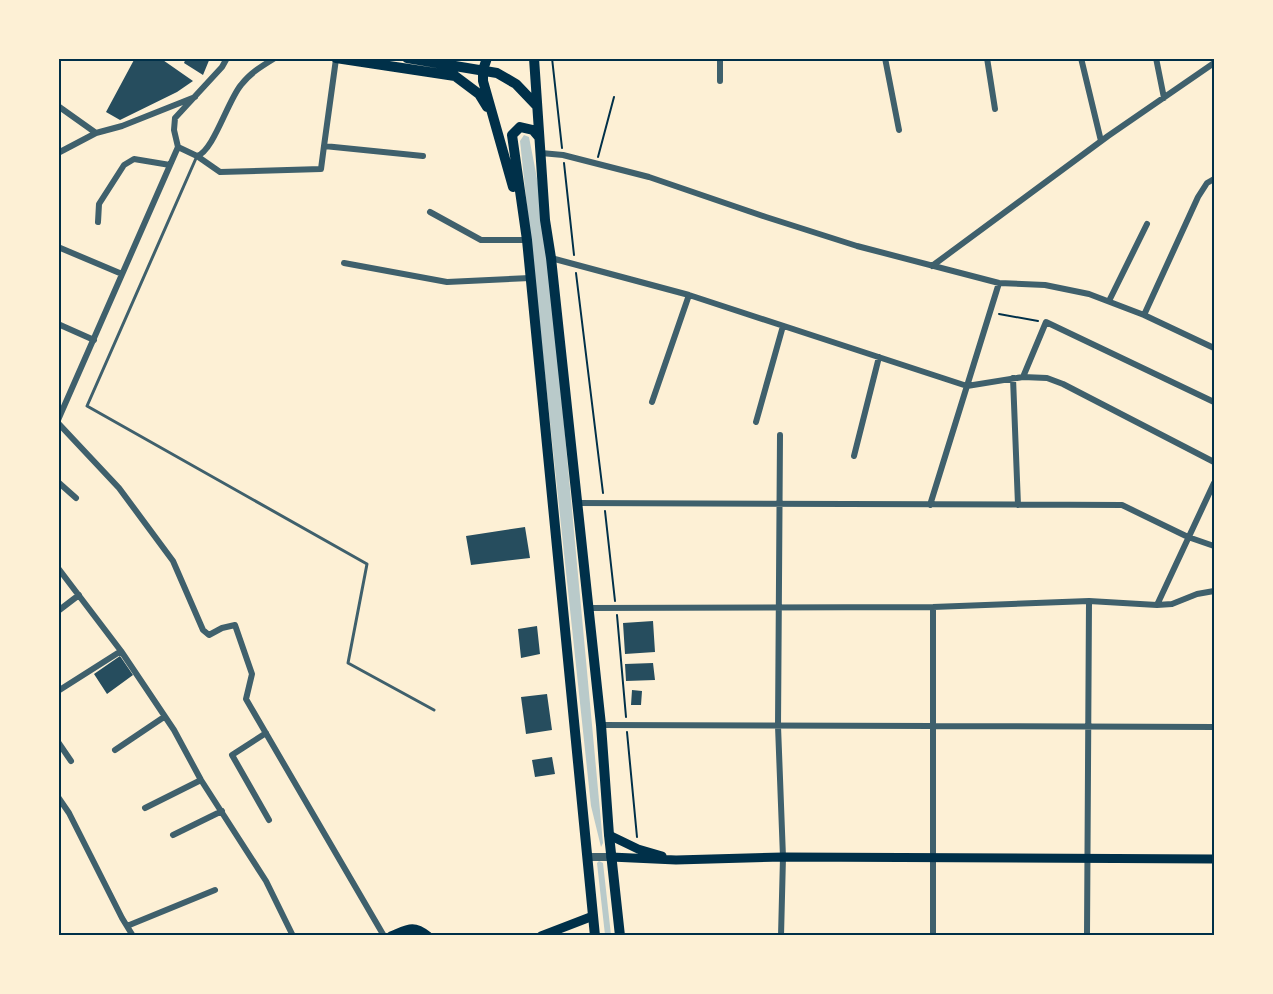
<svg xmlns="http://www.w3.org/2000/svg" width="1273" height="994" font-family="'Sofia Sans Condensed',sans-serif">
  <rect width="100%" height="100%" fill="#fdf0d5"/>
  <path fill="#b9caca" d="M524,135L529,137L545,220L603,843L601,847L591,806L520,141Z
    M599,861L603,863L611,935H605L597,863Z"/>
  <path fill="#264d5e" d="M135,58H160L193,81L177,92L120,120L106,112Z
    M186,58H210L203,75L184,63Z
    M525,527L530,558L471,565L466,536Z
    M653,621L655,652L625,654L623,623Z
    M537,626L540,654L521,658L518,629Z
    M120,656L133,675L107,694L94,674Z
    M653,663L655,680L626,681L625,664Z
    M632,690L642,691L641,705H631Z
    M547,694L552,730L526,734L521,697Z
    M552,757L555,774L535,777L532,760Z"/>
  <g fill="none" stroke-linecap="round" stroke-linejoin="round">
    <path stroke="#003049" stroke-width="2" d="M552,58L562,148
      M598,157L614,97
      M564,163L574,255
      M576,273L603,493
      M999,314L1038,321
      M605,511L615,601
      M617,615L626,717
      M627,732L637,837"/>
    <path stroke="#3f606c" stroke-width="3" d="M197,156L87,406L367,564L348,663L434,710"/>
    <path stroke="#3f606c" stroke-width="6" d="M885,58L899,130
      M987,58L995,109
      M1081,58L1101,141
      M1156,58L1164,98
      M720,81V58
      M58,106L96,133
      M324,146L336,59
      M178,147L197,156L220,172L321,169L324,146L423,156
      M178,147L174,130L175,118L222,67L227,58
      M58,153L96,133L122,126L195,97
      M541,153L563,155L649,177L766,217L857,246L999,283L1045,285L1089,294L1144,315L1214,348
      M197,156C213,152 228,100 241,85C250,73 262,66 275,58
      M430,212L481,240H527
      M98,222L99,204L124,165L134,159L170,165
      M58,247L122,274
      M551,258L689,295L967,386L1023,377L1047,378L1063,384L1214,462
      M344,263L447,282L530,278
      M932,266L1108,136L1214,63
      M1109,301L1147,224
      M1144,315L1198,197L1207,183L1214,179
      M58,324L94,340
      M1023,377L1046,322L1214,402
      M1013,378L1018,505
      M652,402L689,295
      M58,420L178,147
      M756,422L783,326
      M58,423L119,488L173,561L203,630L209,635L222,628L235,625L252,674L246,699L384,936
      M780,435L778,726L783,857L781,936
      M854,456L879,357
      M58,482L76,498
      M577,503L1122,505L1188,537L1214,546
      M930,505L999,283
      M58,568L121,651L174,730L201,780L266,881L293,936
      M1157,605L1214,483
      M588,608L933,607L1089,601L1157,605L1172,604L1197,594L1214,591
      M58,611L79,595
      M58,691L121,651
      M601,725L1214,727
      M266,733L232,755L269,820
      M58,742L71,761
      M115,750L164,717
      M58,797L69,813L122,918L133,936
      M145,808L201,780
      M173,835L222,811
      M127,926L215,890
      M933,936V607
      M1087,936L1089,601"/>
    <path stroke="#3f606c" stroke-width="8" d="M587,857H611"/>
    <path stroke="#003049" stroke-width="9" d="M609,835L638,849L662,856
      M611,857L676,860L783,857L1214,859
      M391,936C408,929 413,924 428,936
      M541,936L593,916"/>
    <path stroke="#003049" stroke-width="10" d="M336,58L455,76L479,94L487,107
      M407,58L497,73L516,84L537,106
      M487,58L483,70V81L513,187
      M534,58L545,220L551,258L601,725L609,835L620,936
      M539,137L533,130L520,127L512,135L527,240L595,936"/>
  </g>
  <rect width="1273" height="994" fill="none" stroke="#fdf0d5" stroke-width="120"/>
  <rect x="60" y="60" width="1153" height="874" fill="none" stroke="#003049" stroke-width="2"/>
</svg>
